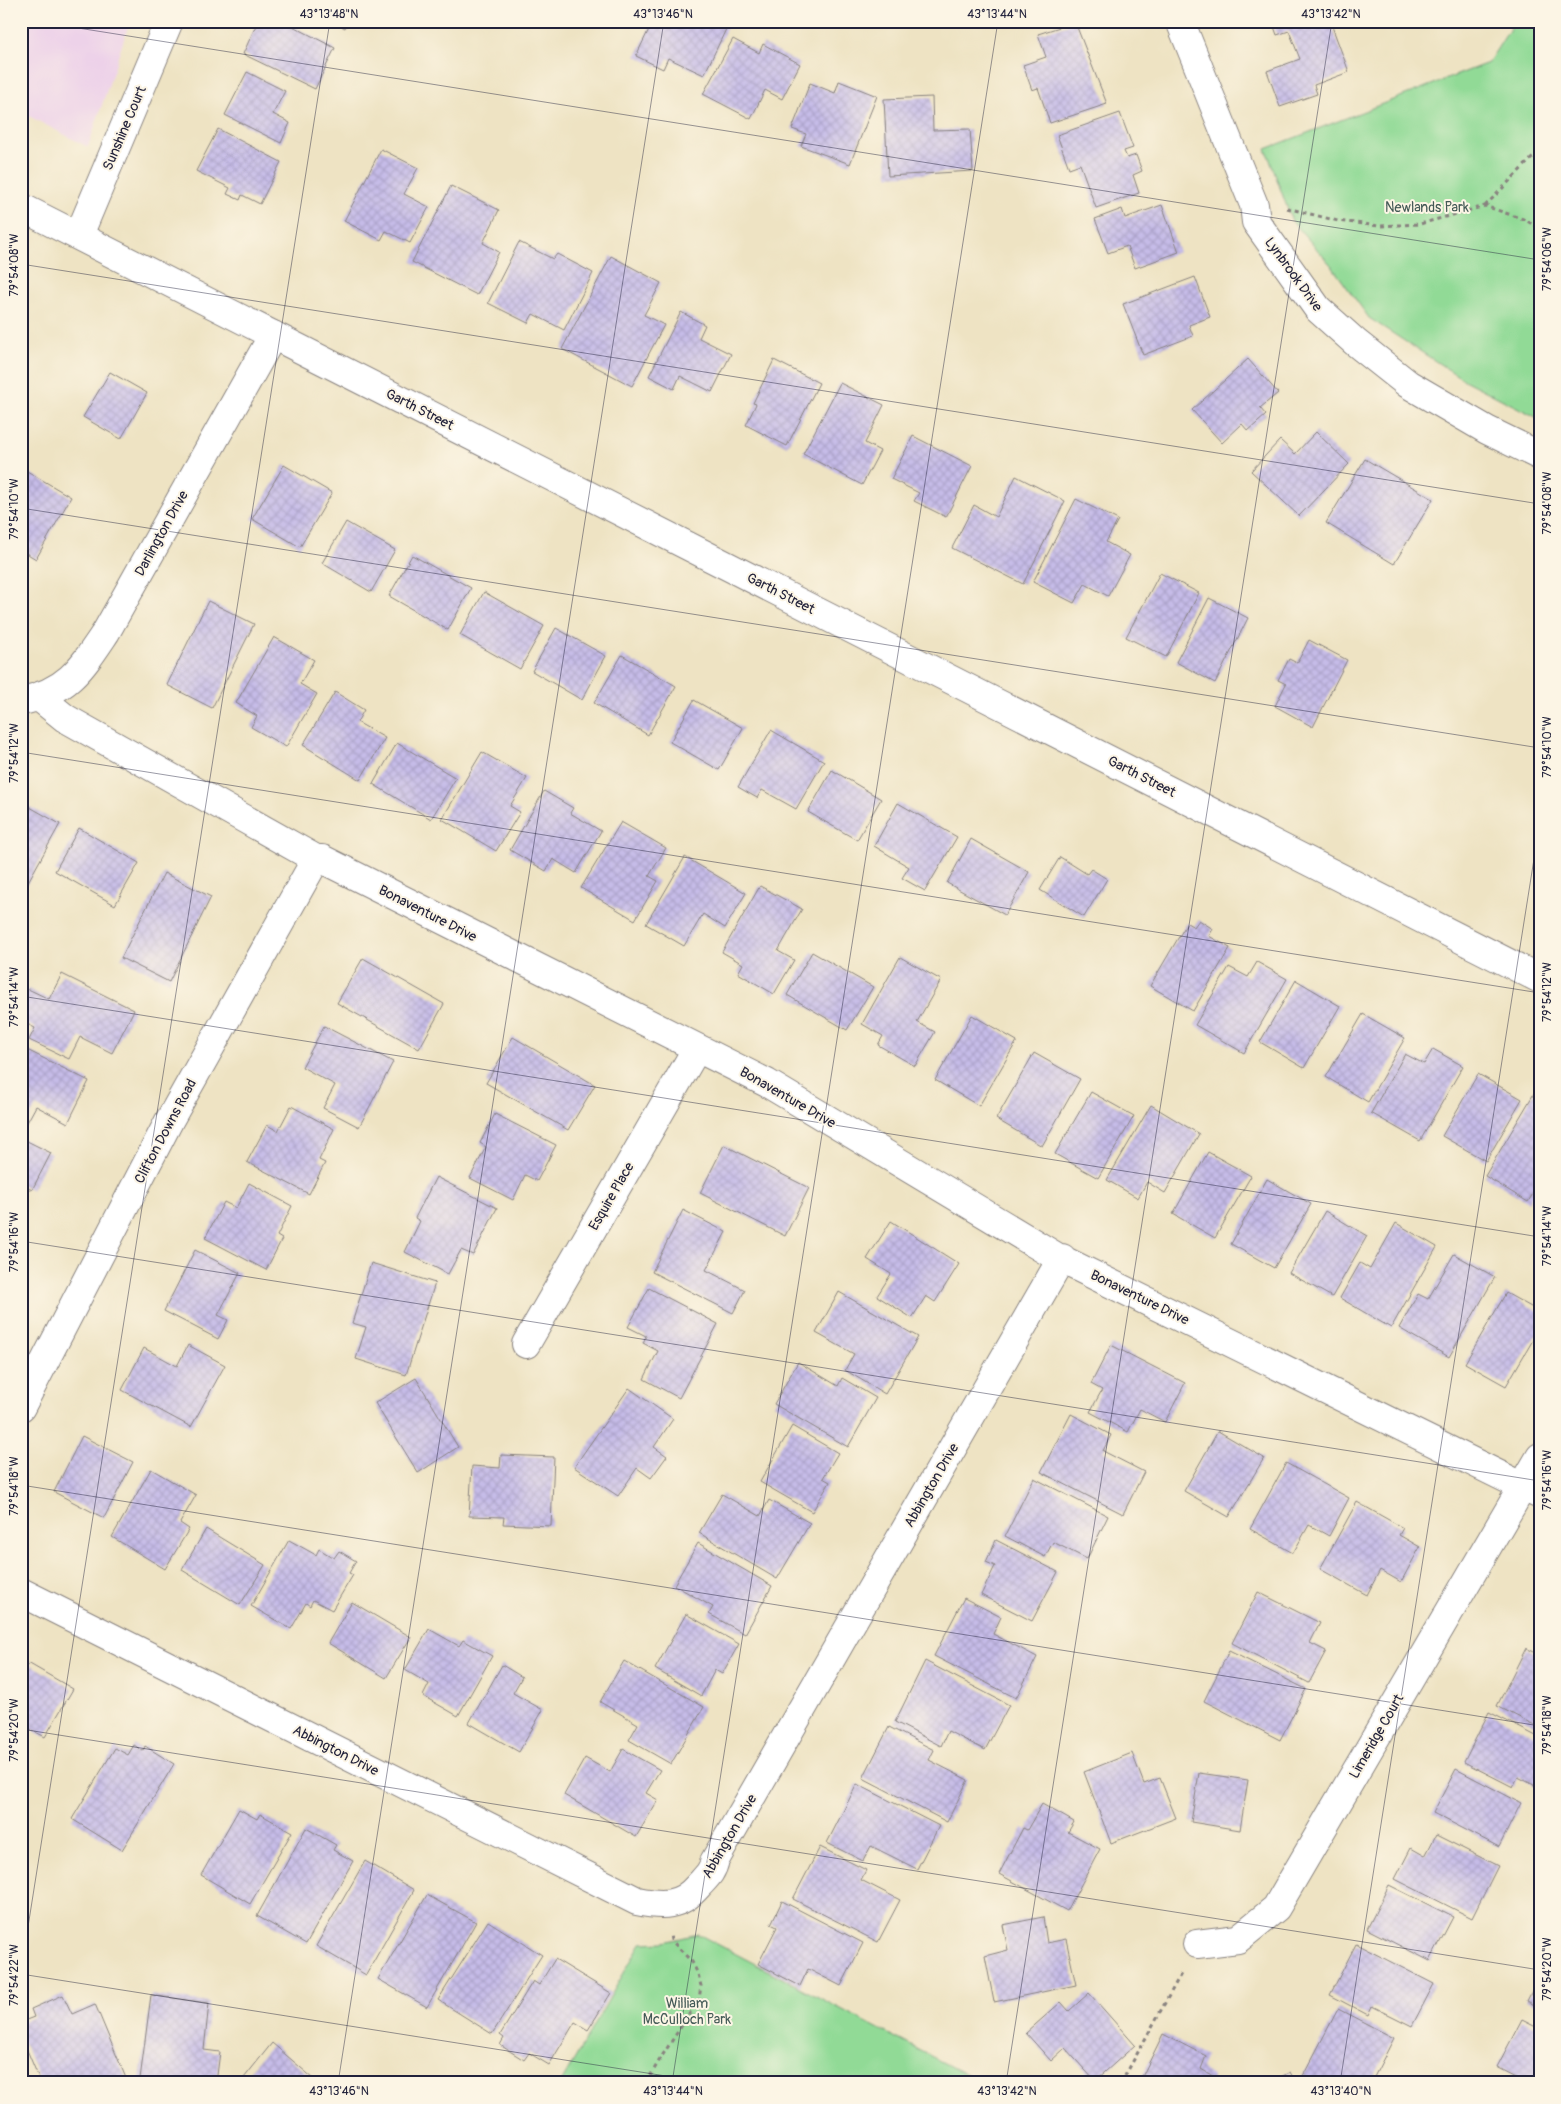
<svg xmlns="http://www.w3.org/2000/svg" width="1561" height="2104" font-family="Pangolin,sans-serif">
  <defs>
    <pattern id="building-cross-hatch" width="8" height="8" patternUnits="userSpaceOnUse" patternTransform="scale(1.25)"><rect width="8" height="8" fill="#c6bce8"/><path d="M0 0l8 8M0 8l8-8" fill="none" stroke="#aaa1c8"/></pattern>
  </defs>
  <rect width="100%" height="100%" fill="#fcf5e5"/>
  <filter id="ink" filterUnits="userSpaceOnUse"><feTurbulence type="fractalNoise" baseFrequency=".02" numOctaves="2"/><feDisplacementMap in="SourceGraphic" scale="10" xChannelSelector="R" yChannelSelector="G"/><feConvolveMatrix kernelMatrix="1 2 1 2 8 2 1 2 1" color-interpolation-filters="sRGB"/></filter>
  <filter id="wash" filterUnits="userSpaceOnUse"><feTurbulence type="fractalNoise" baseFrequency=".0096" numOctaves="4" result="noise"/><feDisplacementMap in="SourceGraphic" scale="20" xChannelSelector="R" yChannelSelector="G"/><feGaussianBlur stdDeviation="1.12" result="paint"/><feColorMatrix in="noise" values="0 0 0 0 0 0 0 0 0 0 0 0 0 0 0 0 0 1.4 0 .05"/><feComposite in="paint" operator="in"/></filter>
  <g filter="url(#wash)">
    <rect width="100%" height="100%" fill="#eee3c3"/>
    <path fill="#edd1e9" d="M21,21H130L88,147L21,112Z"/>
    <path fill="#91da96" stroke="#5a7e68" d="M1515,21H1540V419L1466,381L1369,318L1331,265L1292,221L1266,149L1488,63Z
      M698,1934L982,2083H561L641,1943L664,1942Z"/>
    <g id="blocks">
      <path fill="url(#building-cross-hatch)" d="M258,21H283L335,48L315,89L243,54Z
        M331,21H349L345,28Z
        M653,21H719L728,25L704,75L668,58L663,69L636,56Z
        M1272,21H1330L1349,72L1314,85L1317,94L1280,107L1267,71L1300,59L1289,31L1277,35Z
        M1075,22L1107,104L1050,123L1038,88L1032,90L1023,65L1046,57L1038,34Z
        M733,39L759,53L763,44L800,64L782,99L765,90L751,119L703,94Z
        M247,72L285,91L273,114L290,123L281,143L225,115Z
        M839,81L877,96L850,164L801,146L806,134L792,129L810,83L835,93Z
        M932,97L933,130L970,129L973,171L888,176L884,99Z
        M1120,113L1133,148L1124,151L1127,158L1136,155L1142,171L1133,175L1139,193L1096,208L1080,164L1069,168L1057,135Z
        M218,129L281,162L260,204L242,195L240,200L227,194L230,188L196,171Z
        M381,149L418,168L404,194L429,207L410,243L386,231L381,240L344,221Z
        M451,186L499,210L483,243L499,252L477,295L412,262Z
        M1162,205L1179,252L1135,268L1127,246L1108,253L1095,219L1122,209L1125,218Z
        M519,242L553,259L557,254L593,273L564,330L533,314L528,323L488,303Z
        M611,256L661,283L644,315L664,325L632,386L562,349Z
        M1195,277L1210,317L1189,325L1193,336L1143,355L1123,304Z
        M681,312L705,325L699,338L731,354L712,392L680,376L674,389L649,376Z
        M1248,359L1278,393L1260,408L1266,415L1248,431L1242,424L1222,443L1192,410Z
        M774,360L819,383L787,446L746,425L756,404L753,403Z
        M110,372L147,393L121,439L83,417Z
        M840,383L884,405L865,443L880,451L862,485L803,454Z
        M1316,432L1349,464L1299,516L1251,471L1280,440L1295,454Z
        M913,436L972,466L946,517L914,501L919,493L891,479Z
        M1365,459L1433,499L1394,564L1326,523Z
        M284,465L332,493L300,547L252,519Z
        M27,471L71,497L36,559L21,550V481Z
        M1016,476L1065,501L1023,584L952,548L974,505L996,517Z
        M1076,499L1118,520L1106,542L1130,555L1108,596L1085,584L1074,603L1033,582Z
        M346,522L395,550L371,592L322,563Z
        M412,555L471,588L448,630L389,596Z
        M1160,573L1199,593L1166,657L1126,637Z
        M484,592L544,626L520,669L460,635Z
        M1209,598L1248,618L1215,683L1176,662Z
        M208,601L254,624L212,708L167,685Z
        M556,628L606,656L582,700L532,671Z
        M274,637L314,660L300,684L317,694L286,747L251,727L257,716L236,703Z
        M1309,640L1347,660L1313,727L1275,706L1286,684L1278,680L1289,659L1297,663Z
        M622,655L676,686L648,735L594,703Z
        M335,692L364,710L357,722L385,738L360,780L303,745Z
        M694,700L743,728L719,770L670,742Z
        M771,730L824,761L796,809L762,790L757,798L738,787Z
        M397,743L456,778L431,819L373,784Z
        M482,752L527,778L510,806L520,812L496,851L442,819Z
        M832,770L881,799L857,840L808,812Z
        M544,791L573,808L570,813L601,831L576,873L553,859L546,871L510,850Z
        M21,802L60,824L23,891L21,890Z
        M898,803L957,837L925,891L902,878L909,867L874,846Z
        M621,822L666,848L649,876L658,881L635,920L581,888Z
        M79,828L139,863L115,905L55,871Z
        M971,839L1029,872L1005,915L947,883Z
        M685,857L746,893L725,928L703,914L684,946L646,924Z
        M1060,857L1087,874L1091,869L1107,879L1084,917L1040,890Z
        M164,873L211,897L169,982L121,958Z
        M760,886L802,909L778,951L794,960L774,994L738,973L743,964L722,952Z
        M1199,920L1213,929L1209,936L1230,948L1193,1011L1150,986L1187,923L1194,927Z
        M812,952L873,987L847,1030L787,995Z
        M900,957L941,980L917,1022L935,1032L915,1066L878,1045L883,1036L862,1024Z
        M363,958L444,1004L419,1049L337,1003Z
        M1257,962L1287,979L1244,1053L1195,1025L1229,967L1248,977Z
        M62,974L134,1010L112,1053L80,1037L69,1059L29,1040L35,1028L21,1021V1002L28,989L49,999Z
        M1296,980L1340,1006L1304,1068L1260,1042Z
        M1363,1014L1405,1038L1368,1102L1326,1077Z
        M972,1015L1017,1041L979,1106L935,1080Z
        M324,1026L393,1062L359,1127L323,1108L335,1085L302,1067Z
        M513,1037L595,1085L568,1130L486,1083Z
        M21,1047L89,1081L68,1123L36,1106L24,1128L21,1127Z
        M1433,1049L1463,1066L1420,1141L1371,1113L1405,1054L1424,1064Z
        M1034,1053L1080,1079L1042,1146L996,1119Z
        M1478,1074L1522,1099L1486,1161L1442,1136Z
        M1536,1090L1540,1092V1182L1528,1202L1485,1176Z
        M1091,1092L1134,1116L1098,1178L1055,1154Z
        M1151,1105L1199,1134L1165,1193L1147,1182L1138,1198L1107,1180Z
        M291,1106L334,1129L319,1160L325,1163L309,1194L247,1162L267,1125L278,1131Z
        M495,1114L556,1145L537,1181L525,1175L513,1200L470,1178L486,1147L480,1143Z
        M21,1138L51,1153L32,1190L21,1184Z
        M724,1145L809,1188L785,1236L700,1193Z
        M1208,1152L1251,1176L1215,1238L1173,1214Z
        M436,1177L497,1208L473,1255L461,1250L448,1274L405,1252L420,1221L415,1218Z
        M1267,1179L1311,1204L1274,1268L1231,1244Z
        M249,1183L292,1206L277,1236L282,1239L266,1270L205,1238L224,1202L236,1208Z
        M683,1210L726,1232L706,1270L745,1290L733,1313L652,1272Z
        M1325,1211L1367,1236L1332,1297L1289,1273Z
        M891,1221L959,1264L935,1302L926,1296L912,1318L877,1296L891,1274L867,1259Z
        M1396,1223L1437,1247L1391,1328L1340,1298L1360,1263L1370,1269Z
        M195,1250L240,1273L218,1315L228,1320L218,1339L164,1311Z
        M1454,1254L1495,1277L1449,1357L1399,1328L1418,1294L1428,1299Z
        M371,1263L435,1283L406,1375L356,1359L366,1327L352,1323Z
        M649,1288L718,1324L679,1398L644,1379L658,1351L643,1343L646,1336L628,1327Z
        M839,1292L918,1337L885,1394L845,1370L854,1354L816,1333Z
        M1506,1293L1540,1312V1328L1506,1386L1465,1363Z
        M188,1345L225,1365L191,1427L122,1390L144,1348L177,1366Z
        M1111,1345L1185,1383L1165,1422L1140,1409L1128,1432L1090,1412L1102,1390L1091,1384Z
        M798,1362L838,1386L842,1378L876,1398L848,1447L774,1404Z
        M416,1378L458,1447L418,1473L375,1403Z
        M629,1388L673,1419L654,1447L667,1456L651,1478L637,1468L618,1496L574,1467Z
        M1071,1414L1111,1435L1103,1451L1144,1472L1123,1514L1041,1472Z
        M792,1426L838,1453L823,1478L830,1482L812,1512L760,1482Z
        M1218,1431L1264,1458L1229,1517L1184,1491Z
        M82,1436L133,1462L104,1518L54,1492Z
        M501,1455L554,1457L551,1526L503,1524L504,1517L469,1516L472,1466L500,1468Z
        M1286,1463L1349,1498L1329,1536L1309,1525L1293,1553L1250,1529Z
        M151,1469L196,1495L180,1523L189,1529L165,1569L112,1537Z
        M1034,1478L1108,1516L1087,1559L1053,1542L1045,1557L1005,1536Z
        M722,1494L760,1516L769,1500L810,1523L777,1579L699,1533Z
        M1357,1502L1403,1528L1399,1535L1420,1547L1401,1582L1380,1570L1367,1595L1320,1569Z
        M206,1529L265,1565L240,1605L182,1570Z
        M289,1540L316,1555L319,1549L334,1558L339,1551L356,1561L349,1573L353,1575L332,1610L313,1600L310,1606L306,1603L291,1629L251,1606Z
        M996,1540L1058,1572L1032,1621L981,1595L995,1566L986,1562Z
        M698,1543L772,1586L745,1634L709,1614L713,1607L674,1585Z
        M1258,1592L1320,1623L1310,1643L1326,1651L1309,1683L1232,1643Z
        M964,1598L1001,1617L993,1634L1037,1657L1016,1698L934,1656Z
        M352,1602L411,1637L386,1678L328,1643Z
        M686,1614L739,1644L722,1674L715,1670L701,1696L655,1669Z
        M429,1629L459,1646L463,1640L492,1656L458,1716L423,1696L429,1684L405,1670Z
        M1526,1648L1540,1655V1728L1497,1706Z
        M1229,1651L1306,1689L1280,1740L1204,1701Z
        M624,1661L704,1707L671,1764L629,1740L638,1724L600,1702Z
        M925,1661L1009,1705L985,1750L948,1731L941,1746L895,1722Z
        M21,1663L27,1666L28,1663L73,1689L45,1737L21,1724Z
        M502,1665L522,1677L513,1693L543,1710L519,1752L469,1723Z
        M1489,1712L1540,1738V1788L1518,1777L1513,1787L1464,1762Z
        M889,1727L934,1750L929,1760L968,1780L947,1822L863,1778Z
        M134,1745L143,1751L145,1746L174,1764L122,1850L72,1819L115,1748L128,1755Z
        M623,1749L660,1770L646,1793L658,1800L636,1837L564,1795L585,1758L610,1772Z
        M1132,1753L1144,1784L1160,1778L1176,1818L1111,1843L1084,1772Z
        M1456,1769L1521,1803L1499,1847L1433,1813Z
        M1199,1773L1248,1780L1240,1830L1191,1822Z
        M857,1784L939,1826L917,1869L871,1846L863,1861L827,1843Z
        M1042,1804L1074,1822L1068,1832L1100,1849L1067,1911L999,1874L1023,1828L1027,1830Z
        M239,1809L257,1819L260,1814L292,1832L250,1904L201,1875Z
        M306,1828L336,1845L333,1850L353,1861L306,1944L257,1916Z
        M1436,1835L1498,1866L1472,1918L1395,1879L1411,1848L1425,1856Z
        M820,1847L866,1870L861,1880L900,1900L878,1942L793,1899Z
        M365,1861L414,1890L366,1975L316,1946Z
        M1389,1885L1453,1917L1430,1961L1367,1929Z
        M427,1895L476,1922L427,2007L378,1979Z
        M782,1901L863,1943L841,1986L808,1969L800,1986L758,1964L777,1927L771,1924Z
        M1043,1917L1047,1943L1066,1939L1076,1985L994,2002L985,1956L1008,1950L1003,1925Z
        M488,1921L542,1955L492,2034L438,2000Z
        M1356,1944L1434,1984L1412,2026L1372,2006L1368,2015L1330,1995Z
        M555,1959L611,1993L588,2030L575,2022L549,2065L529,2053L524,2060L500,2045L504,2038L500,2035L533,1981L539,1985Z
        M1540,1975V2008L1527,2001Z
        M1089,1993L1135,2045L1095,2081L1065,2048L1051,2061L1026,2033L1061,2002L1069,2011Z
        M63,1995L72,2014L95,2004L128,2083H41L21,2036V2022L34,2017L31,2009Z
        M151,1995L209,2003L204,2050L220,2052L216,2083H149L150,2080L140,2079Z
        M1338,2009L1394,2038L1371,2083H1316L1303,2076Z
        M1522,2019L1540,2028V2083H1528L1497,2067Z
        M1163,2034L1206,2056L1201,2069L1213,2076V2083H1139Z
        M272,2043L314,2079L311,2083H240Z
        M1290,2072L1296,2083H1270Z"/>
    </g>
  </g>
  <g filter="url(#ink)">
    <use href="#blocks" fill-opacity="0" stroke="#88827f" stroke-width="1"/>
    <g fill="none" stroke-linecap="round" stroke-linejoin="round">
      <g stroke="#88827f" stroke-width="30">
        <path id="street" d="M1180,21L1254,205L1256,222L1318,309L1355,342L1408,384L1487,430L1540,456
          M79,235L169,21
          M39,697L65,718L316,859H322L767,1083L1057,1257L1540,1495
          M22,701C68,691 81,669 106,632L273,335
          M526,1344L697,1048
          M21,1407L169,1121L316,859
          M21,1592L637,1901C662,1906 680,1907 698,1886C706,1877 712,1873 715,1860L1062,1258
          M1197,1944L1238,1939L1276,1908L1540,1457"/>
      </g>
      <g stroke="#88827f" stroke-width="30">
        <path id="secondary" d="M21,207L1540,979"/>
      </g>
      <path stroke="#88827f" stroke-width="3" stroke-dasharray="4 4" stroke-linecap="butt" d="M1485,206L1540,150
        M1287,208L1338,221L1379,226L1420,224L1485,206L1523,219L1540,228
        M646,2083L662,2056L699,1999L701,1986L698,1974L692,1962L671,1940L670,1935
        M1121,2083L1182,1972"/>
      <use href="#street" stroke="#fff" stroke-width="28"/>
      <use href="#secondary" stroke="#fff" stroke-width="28"/>
    </g>
  </g>
  <path fill="none" stroke="#22223b" stroke-width="1" stroke-opacity="0.45" d="M34,21L1540,260M21,264L1540,504M21,508L1540,748M21,752L1540,993M21,996L1540,1237M21,1241L1540,1481M21,1485L1540,1726M21,1729L1540,1970M21,1971L330,21M21,1974L710,2083M338,2083L664,21M672,2083L998,21M1006,2083L1332,21M1340,2083L1540,821"/>
  <g text-anchor="middle" stroke-width="4" stroke-linejoin="round" paint-order="stroke">
    <g font-size="14" fill="#22223b" stroke="#fcf5e5">
      <text transform="translate(124 128) rotate(-67)" y="5">Sunshine Court</text>
      <text transform="translate(1294 274) rotate(54)" y="5">Lynbrook Drive</text>
      <text transform="translate(420 409) rotate(27)" y="5">Garth Street</text>
      <text transform="translate(161 533) rotate(-61)" y="5">Darlington Drive</text>
      <text transform="translate(781 593) rotate(27)" y="5">Garth Street</text>
      <text transform="translate(1142 776) rotate(27)" y="5">Garth Street</text>
      <text transform="translate(428 913) rotate(27)" y="5">Bonaventure Drive</text>
      <text transform="translate(788 1097) rotate(30)" y="5">Bonaventure Drive</text>
      <text transform="translate(165 1131) rotate(-62)" y="5">Clifton Downs Road</text>
      <text transform="translate(611 1196) rotate(-60)" y="5">Esquire Place</text>
      <text transform="translate(1140 1297) rotate(26)" y="5">Bonaventure Drive</text>
      <text transform="translate(931 1485) rotate(-60)" y="5">Abbington Drive</text>
      <text transform="translate(1376 1736) rotate(-60)" y="5">Limeridge Court</text>
      <text transform="translate(336 1750) rotate(27)" y="5">Abbington Drive</text>
      <text transform="translate(729 1836) rotate(-60)" y="5">Abbington Drive</text>
    </g>
    <g font-size="14" fill="#435956" stroke="#fcf5e5">
      <text x="1427" y="212">Newlands Park</text>
      <text x="687" y="2008">William<tspan x="687" dy="16">McCulloch Park</tspan></text>
    </g>
  </g>
  <rect width="1561" height="2104" fill="none" stroke="#fcf5e5" stroke-width="55"/>
  <rect x="28" y="28" width="1506" height="2048" fill="none" stroke="#22223b" stroke-width="2"/>
  <g font-size="12" text-anchor="middle" fill="#22223b">
    <text x="329" y="18">43°13'48"N</text>
    <text x="663" y="18">43°13'46"N</text>
    <text x="997" y="18">43°13'44"N</text>
    <text x="1331" y="18">43°13'42"N</text>
    <text transform="translate(1547 259) rotate(-90)" y="4">79°54'06"W</text>
    <text transform="translate(14 265) rotate(-90)" y="4">79°54'08"W</text>
    <text transform="translate(1547 503) rotate(-90)" y="4">79°54'08"W</text>
    <text transform="translate(14 509) rotate(-90)" y="4">79°54'10"W</text>
    <text transform="translate(1547 747) rotate(-90)" y="4">79°54'10"W</text>
    <text transform="translate(14 753) rotate(-90)" y="4">79°54'12"W</text>
    <text transform="translate(1547 992) rotate(-90)" y="4">79°54'12"W</text>
    <text transform="translate(14 997) rotate(-90)" y="4">79°54'14"W</text>
    <text transform="translate(1547 1236) rotate(-90)" y="4">79°54'14"W</text>
    <text transform="translate(14 1242) rotate(-90)" y="4">79°54'16"W</text>
    <text transform="translate(1547 1480) rotate(-90)" y="4">79°54'16"W</text>
    <text transform="translate(14 1486) rotate(-90)" y="4">79°54'18"W</text>
    <text transform="translate(1547 1725) rotate(-90)" y="4">79°54'18"W</text>
    <text transform="translate(14 1730) rotate(-90)" y="4">79°54'20"W</text>
    <text transform="translate(1547 1969) rotate(-90)" y="4">79°54'20"W</text>
    <text transform="translate(14 1975) rotate(-90)" y="4">79°54'22"W</text>
    <text x="339" y="2095">43°13'46"N</text>
    <text x="673" y="2095">43°13'44"N</text>
    <text x="1007" y="2095">43°13'42"N</text>
    <text x="1341" y="2095">43°13'40"N</text>
  </g>
</svg>
